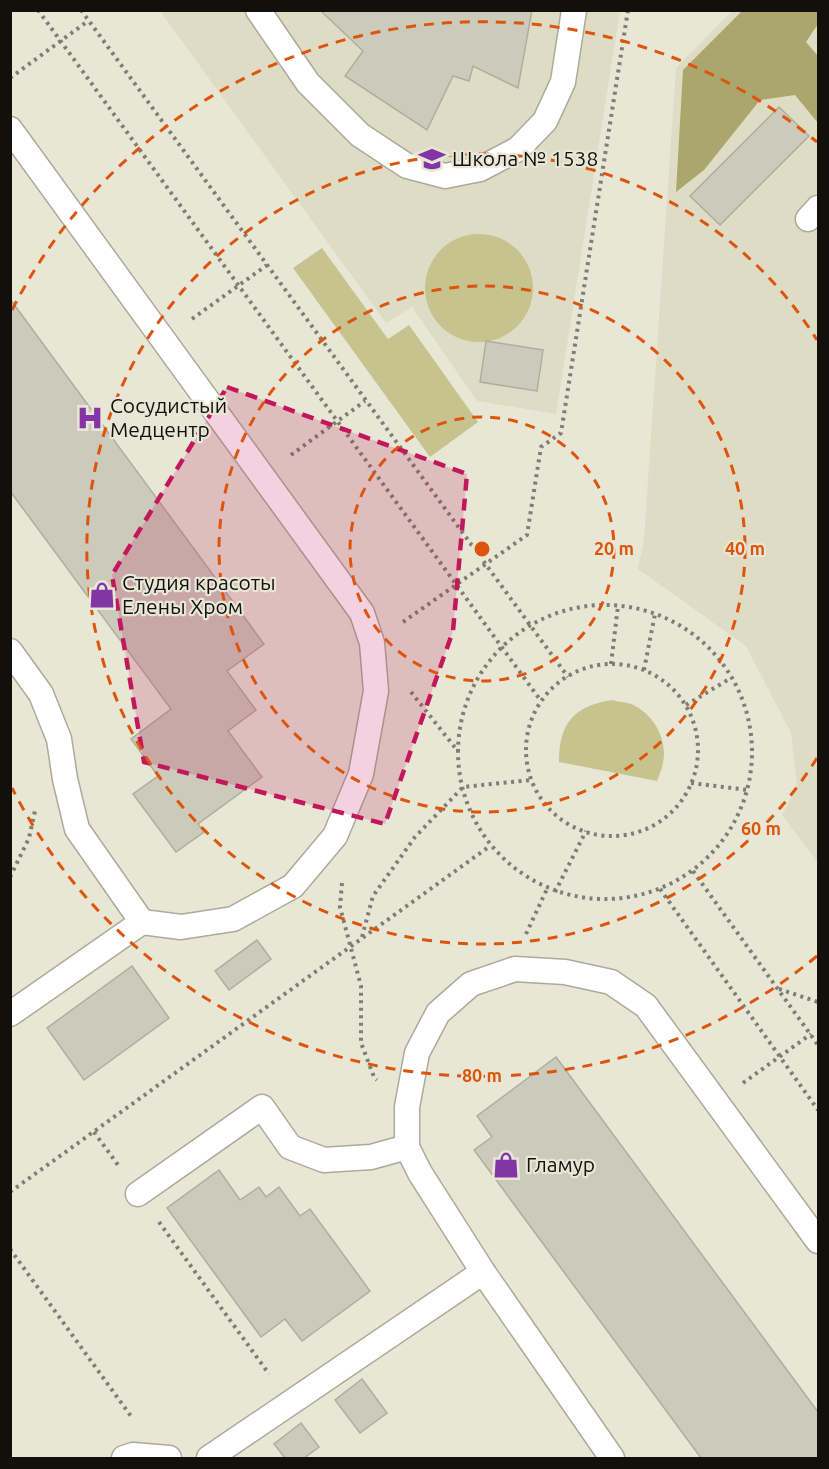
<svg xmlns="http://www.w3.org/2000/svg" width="829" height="1469" font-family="Ubuntu,sans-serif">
  <rect width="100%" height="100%" fill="#e8e7d6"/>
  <path fill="#dedcc4" d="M160,11H620L556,414L477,401L412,307L386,323Z
    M732,11H818V863L782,815L797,786L791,733L746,646L638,569L644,539L676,68Z"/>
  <path fill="#c7c38f" d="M425 288a54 54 0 1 1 108 0a54 54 0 1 1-108 0Z
    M322,248L388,339L409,325L478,422L430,457L293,268Z
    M612,700C618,702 625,702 631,704C653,713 668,739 663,763C662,769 659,775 657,781L559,762C559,723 574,706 612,700Z"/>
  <path fill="#aba66c" d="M742,11H818V24L806,42L818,56V123L795,95L760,100L704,170L676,192L683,70Z"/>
  <path fill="#cccbbb" stroke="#afae9e" stroke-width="1.5" d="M320,10H532L518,88L473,66L469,81L453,76L427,130L345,76L363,51Z
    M779,107L809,136L720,225L690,196Z
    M10,299L264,644L227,671L256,710L228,731L262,777L198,824L204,832L176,852L133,794L158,776L131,739L171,709L10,491Z
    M486,341L543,350L537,391L480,382Z
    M257,940L271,959L229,990L215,971Z
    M132,966L169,1018L84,1080L47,1028Z
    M556,1057L818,1412V1458H701L474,1150L492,1137L477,1116Z
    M219,1170L240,1200L259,1187L266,1197L279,1187L300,1216L310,1209L370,1291L302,1341L285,1319L261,1337L167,1208Z
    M362,1379L387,1413L360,1433L335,1400Z
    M301,1423L319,1447L304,1458H285L274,1444Z"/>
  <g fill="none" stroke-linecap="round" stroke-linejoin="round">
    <g stroke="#acab9b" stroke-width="27">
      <path id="lane" d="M258,10L308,83L360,135L407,166L445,176L480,169L518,149L545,121L563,82L574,10
        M10,129L362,613L372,643L376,691L361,774L335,836L293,886L233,919L181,927L142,922L10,1014
        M808,219L818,208
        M10,651L41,694L59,739L65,779L77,829L142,922
        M138,1194L262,1107L290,1147L324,1160L371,1157L407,1147
        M124,1458L133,1455L169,1458
        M209,1458L483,1272
        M612,1458L483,1272L420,1173L407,1147V1107L417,1053L438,1013L471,984L515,969L565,972L611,982L646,1006L818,1241"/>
    </g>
    <path stroke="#7f7e72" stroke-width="4" stroke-dasharray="3 4.5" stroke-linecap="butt" d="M38,10L541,701
      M81,10L568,677
      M10,78L88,21
      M192,319L267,265
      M291,455L365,401
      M458 752a147 147 0 1 1 294 0a147 147 0 1 1-294 0Z
      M403,622L527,535L541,447L561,433L628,10
      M611,664L618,606
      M526 750a86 86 0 1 1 172 0a86 86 0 1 1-172 0Z
      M644,670L655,614
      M411,692L457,750
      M686,705L731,678
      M691,783L748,790
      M693,871L818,1045
      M10,877L29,838L35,811
      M342,883L340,907L361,986V1043L374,1077L377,1080
      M660,889L818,1110
      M555,892L586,831
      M526,934L547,889
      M362,937L373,896L415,837L463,787L531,780
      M779,989L818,1002
      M743,1083L811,1034
      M94,1132L118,1165
      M10,1192L490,846
      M159,1222L269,1374
      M10,1249L133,1419"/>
    <use href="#lane" stroke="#fff" stroke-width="24"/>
  </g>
  <path fill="#c2185b" fill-opacity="0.2" stroke="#c2185b" stroke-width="4.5" stroke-dasharray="12 8" stroke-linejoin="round" d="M227,387L467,474L453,631L385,824L144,762L112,575Z"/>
  <g fill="none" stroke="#dd550c" stroke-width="3" stroke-dasharray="10 8">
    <circle cx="482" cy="549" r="132"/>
    <circle cx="482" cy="549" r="263"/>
    <path d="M817 758A395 395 0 1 1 817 340"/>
    <path d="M817 956A527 527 0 0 1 12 788M12 310A527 527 0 0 1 817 142"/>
  </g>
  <defs>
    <g id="school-bare" transform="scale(2.07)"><path d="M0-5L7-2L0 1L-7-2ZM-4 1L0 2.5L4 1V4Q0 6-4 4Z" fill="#8334a5" stroke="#e8e7d6" stroke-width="2.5" paint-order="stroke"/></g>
    <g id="hospital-bare" transform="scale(2.07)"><path d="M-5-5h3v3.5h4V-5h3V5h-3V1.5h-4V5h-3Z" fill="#8334a5" stroke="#e8e7d6" stroke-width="2.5" paint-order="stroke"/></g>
    <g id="shop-bare" transform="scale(2.07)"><path d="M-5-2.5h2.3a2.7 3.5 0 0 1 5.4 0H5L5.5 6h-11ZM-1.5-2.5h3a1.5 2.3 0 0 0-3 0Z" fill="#8334a5" stroke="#e8e7d6" stroke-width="2.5" paint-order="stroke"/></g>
  </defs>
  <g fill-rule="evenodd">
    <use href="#school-bare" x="432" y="159"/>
    <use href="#hospital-bare" x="90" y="418"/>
    <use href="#shop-bare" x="102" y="595"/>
    <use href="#shop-bare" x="506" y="1165"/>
  </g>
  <g text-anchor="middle" stroke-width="4.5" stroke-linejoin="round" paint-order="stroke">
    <g font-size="21" fill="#11100a" stroke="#e8e7d6" text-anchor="start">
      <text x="452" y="166">Школа № 1538</text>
      <text x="110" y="413">Сосудистый<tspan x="110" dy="24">Медцентр</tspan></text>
      <text x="122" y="590">Студия красоты<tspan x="122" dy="24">Елены Хром</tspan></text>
      <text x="526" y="1172">Гламур</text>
    </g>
  </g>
  <circle cx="482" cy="549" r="9" fill="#dd550c" stroke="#e8e7d6" stroke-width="3"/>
  <g font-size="18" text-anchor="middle" font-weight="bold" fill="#dd550c" stroke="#e8e7d6" stroke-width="4.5" stroke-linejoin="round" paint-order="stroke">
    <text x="614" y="555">20 m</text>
    <text x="745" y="555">40 m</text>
    <text x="761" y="835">60 m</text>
    <text x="482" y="1082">80 m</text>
  </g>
  <rect width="829" height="1469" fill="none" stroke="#11100a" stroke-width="24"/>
</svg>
